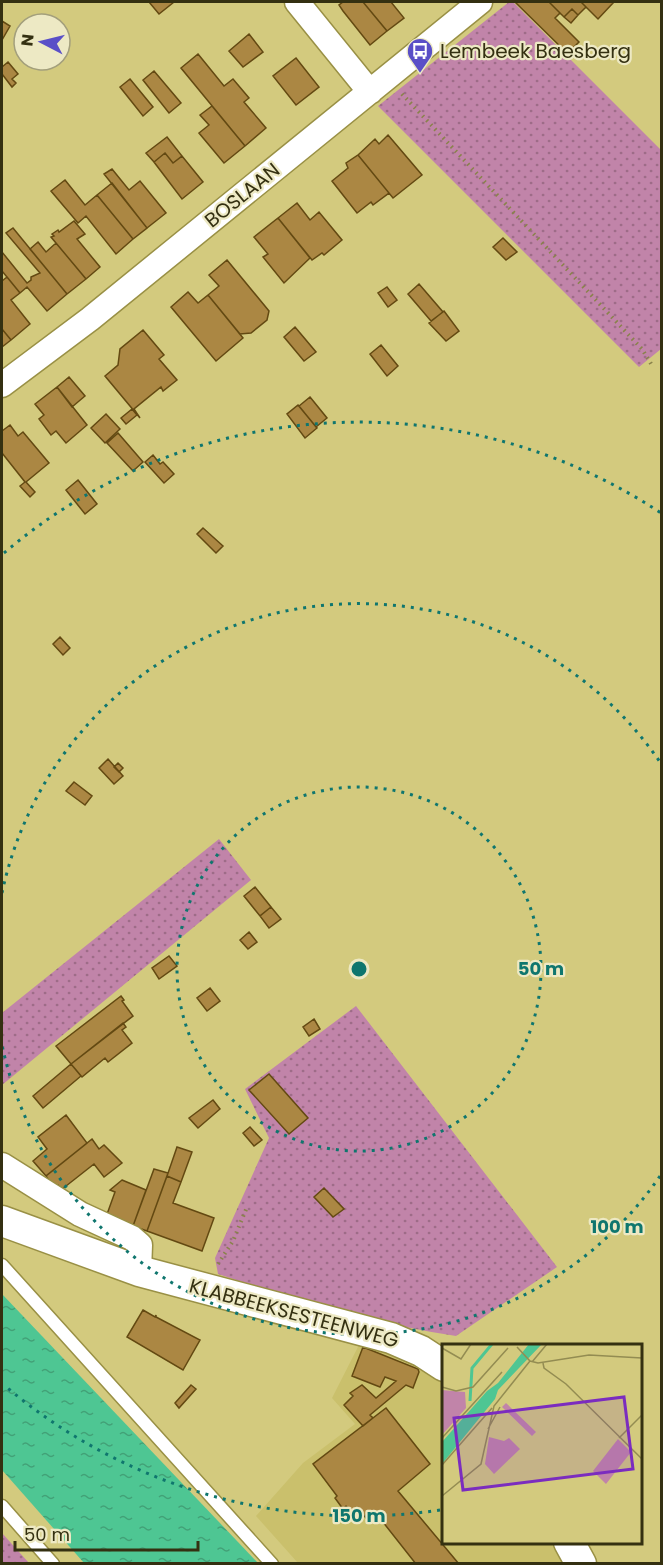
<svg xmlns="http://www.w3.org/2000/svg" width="663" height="1565" font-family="Poppins,sans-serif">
  <defs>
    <pattern id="grass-dots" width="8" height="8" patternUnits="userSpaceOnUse" patternTransform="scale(1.5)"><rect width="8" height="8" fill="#c184a9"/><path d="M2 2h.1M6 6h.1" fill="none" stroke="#9e6c88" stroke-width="1.8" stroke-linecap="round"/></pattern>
    <pattern id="water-ripples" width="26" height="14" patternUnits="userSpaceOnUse" patternTransform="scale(1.5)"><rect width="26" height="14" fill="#4ec693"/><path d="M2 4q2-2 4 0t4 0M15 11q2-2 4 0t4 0" fill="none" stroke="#42a177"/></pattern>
  </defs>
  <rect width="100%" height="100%" fill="#d3ca7e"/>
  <path fill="#cac06c" d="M361,1341L434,1374L444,1384V1542L553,1543L566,1563H298L256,1516L303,1463L355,1424L332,1398Z"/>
  <path fill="url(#grass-dots)" d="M509,2H513L661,150V349L639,367L378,106Z
    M219,839L251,880L2,1085V1013Z
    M356,1006L557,1267L456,1336C374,1324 296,1300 218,1274L215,1258L269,1138L245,1089Z
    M2,1533L29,1563H2Z"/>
  <path fill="url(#water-ripples)" d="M2,1294L258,1563H84L2,1470Z"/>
  <path fill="#ab8743" stroke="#634912" stroke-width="1.5" d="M149,2H174L159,14Z
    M343,2H363L387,31L370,45L343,11L339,5Z
    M363,2H391L404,18L387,31Z
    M515,2H549L560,13L555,18L579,42L574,47L577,50L570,56Z
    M549,2H581L586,7L578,15L572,9L564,17Z
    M581,2H612L613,3L598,19Z
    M572,9L578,15L571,23L564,17Z
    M2,21L10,26L2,40Z
    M249,34L263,52L243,67L229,51Z
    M198,54L224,86L233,79L249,98L244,102L266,128L245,146L181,68Z
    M296,58L319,87L296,105L273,76Z
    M8,62L18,74L12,79L16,83L12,87L2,74V67Z
    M154,71L181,103L169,113L143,80Z
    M130,79L153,107L143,116L120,87Z
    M212,106L245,146L224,163L199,133L209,125L200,115Z
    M388,135L422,175L393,198L358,155L375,139L379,144Z
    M167,137L182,156L173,163L165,153L154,162L146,153Z
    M165,153L173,163L182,156L203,182L182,199L154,162Z
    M358,155L389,193L373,205L371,202L357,213L332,181L348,168L346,163Z
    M112,169L129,190L140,181L166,213L147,228L104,174Z
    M65,180L85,205L97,195L133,239L116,254L86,216L78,223L51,191Z
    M112,183L147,228L133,239L97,195Z
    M297,203L310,220L319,212L342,240L324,255L322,253L312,260L278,218Z
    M278,218L310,258L284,283L263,257L268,254L254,237Z
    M74,221L85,234L77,239L100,267L86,279L51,237L54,236L52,234L58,230L59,232Z
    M13,228L67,294L47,311L27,287L20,293L2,271V252L27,283L31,280V277L40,273L6,233Z
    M503,238L517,252L506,260L493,247Z
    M38,242L46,252L56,243L86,279L67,294L30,249Z
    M227,260L269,311L267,320L251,333L240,334L208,295L219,286L209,275Z
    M7,277L20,293L11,300L30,324L11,340L2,329V281Z
    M419,284L443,312L431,321L408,294Z
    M387,287L397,300L388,307L378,293Z
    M188,292L198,303L208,295L243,338L216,361L171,307Z
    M444,311L459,331L446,341L429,323Z
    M295,327L316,352L304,361L284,337Z
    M2,329L11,340L2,347Z
    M143,330L164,355L159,359L177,380L163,391L161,387L134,409L140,418L105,376L118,365L120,349Z
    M381,345L398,366L387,376L370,354Z
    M69,377L85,396L72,407L57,387Z
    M57,387L87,425L66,443L56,431L51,435L39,419L44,415L35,404Z
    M310,397L327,418L316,427L299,406Z
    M298,405L317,428L305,438L287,414Z
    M132,409L137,415L126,424L121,418Z
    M106,414L120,429L105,443L91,428Z
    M10,425L18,436L23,432L49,463L26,482L35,492L30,497L20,486L25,482L2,453V431Z
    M118,433L143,462L133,471L107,443Z
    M153,455L160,464L163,462L174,474L164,483L145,462Z
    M78,480L97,504L85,514L66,490Z
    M203,528L223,546L216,553L197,534Z
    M60,637L70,648L63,655L53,644Z
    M108,759L123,776L114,784L99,768Z
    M118,763L123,768L119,772L114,767Z
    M74,782L92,796L85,805L66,791Z
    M255,887L271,907L260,916L244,896Z
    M271,907L281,919L269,928L260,916Z
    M249,932L257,942L248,949L240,940Z
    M169,956L177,966L159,979L152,968Z
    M210,988L220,1001L207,1011L197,998Z
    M121,996L124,1000L122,1001L133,1016L71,1064L56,1046Z
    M314,1019L320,1029L309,1036L303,1027Z
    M123,1023L126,1027L122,1030L132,1043L108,1062L105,1058L82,1077L71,1064Z
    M71,1064L81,1076L43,1108L33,1096Z
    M269,1074L308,1118L289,1134L249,1090Z
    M213,1100L220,1109L198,1128L189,1118Z
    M66,1115L87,1143L46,1176L33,1161L47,1149L38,1137Z
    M250,1127L262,1140L254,1146L243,1133Z
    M92,1139L99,1149L104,1145L122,1163L104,1177L94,1164L61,1190L58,1185L54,1188L46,1176Z
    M177,1147L192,1152L181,1182L167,1176Z
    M154,1169L168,1173L147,1231L133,1226Z
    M167,1176L181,1182L173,1203L214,1218L202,1251L147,1231Z
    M122,1180L146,1190L133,1226L106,1217L115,1192L110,1190Z
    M324,1188L344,1209L333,1217L314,1197Z
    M143,1310L155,1317L156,1315V1317L200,1340L183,1370L127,1337Z
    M363,1347L418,1369L419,1372L413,1388L406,1385L370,1415L373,1418L363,1426L344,1405L353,1396L350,1393L362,1385L376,1398L396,1381L385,1377L380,1387L352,1376Z
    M191,1385L196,1389L179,1408L175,1403Z
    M386,1408L430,1464L398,1491L459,1564H416L375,1512L366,1518L361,1512L354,1516L346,1506L343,1509L335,1498L337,1496L313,1464Z"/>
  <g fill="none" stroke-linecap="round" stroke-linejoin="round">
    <g stroke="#999045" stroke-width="15">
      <path id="service" d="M2,1265L272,1564
        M2,1506L53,1564"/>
    </g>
    <g stroke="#999045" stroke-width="27">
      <path id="minor" d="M297,2L370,92
        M2,385L90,319L480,2
        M2,1165L80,1214L132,1238L140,1245L139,1271"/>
    </g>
    <g stroke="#999045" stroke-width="33">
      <path id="tertiary" d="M2,1221L139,1271L391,1338L421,1351L444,1366
        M569,1542L581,1564"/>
    </g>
    <path stroke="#89824b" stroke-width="4" stroke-dasharray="1.5 4.5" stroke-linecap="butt" d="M402,94L642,349L653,367
      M218,1264L233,1241L247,1207"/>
    <use href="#service" stroke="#fff" stroke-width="12"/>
    <use href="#minor" stroke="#fff" stroke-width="24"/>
    <use href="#tertiary" stroke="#fff" stroke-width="30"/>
  </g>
  <g fill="none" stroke="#0f766e" stroke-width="3" stroke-dasharray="3 6">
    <circle cx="359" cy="969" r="182"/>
    <path d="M660 1176A365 365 0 0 1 2 1045M2 893A365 365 0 0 1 660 762"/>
    <path d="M440 1510A547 547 0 0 1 4 1385M4 553A547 547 0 0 1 661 513"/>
  </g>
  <defs>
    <g id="bus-pin" transform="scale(1.35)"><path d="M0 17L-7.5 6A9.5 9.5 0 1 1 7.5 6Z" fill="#5a4fc7" stroke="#ede9c4"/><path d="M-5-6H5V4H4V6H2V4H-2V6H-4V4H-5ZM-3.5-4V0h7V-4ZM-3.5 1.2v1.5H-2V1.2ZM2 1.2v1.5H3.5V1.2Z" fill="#fff"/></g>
  </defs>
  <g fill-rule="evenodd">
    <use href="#bus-pin" x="420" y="51"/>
  </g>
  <g text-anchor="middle" stroke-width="4.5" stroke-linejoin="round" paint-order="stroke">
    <g font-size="20" fill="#343011" stroke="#ede9c4" text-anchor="start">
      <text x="440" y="58">Lembeek Baesberg</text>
    </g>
    <g font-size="20" fill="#343011" stroke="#ede9c4">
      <text transform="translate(242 195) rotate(-39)" y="7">BOSLAAN</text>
      <text transform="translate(294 1313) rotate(15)" y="7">KLABBEEKSESTEENWEG</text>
    </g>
  </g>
  <g transform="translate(442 1344)">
    <rect width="200" height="200" fill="#d3ca7e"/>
    <path d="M0,46L23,48L24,64L0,91ZM64,59L94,88L90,92L60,63ZM47,93L62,97L67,94L78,105L52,130L43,120ZM176,95L189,108L164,140L151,127Z" fill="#c184a9"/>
    <path d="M87,0H100L56,46L53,55L0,120V98L45,47L56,39Z" fill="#4ec693"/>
    <path fill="none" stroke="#4ec693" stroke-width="3" d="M28,57L30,24L50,0"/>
    <path fill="none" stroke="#938c52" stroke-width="1.5" d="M75,3L88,17L96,19L147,11L200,14M0,4L19,15L29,0M90,18L105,0M101,19L102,24L124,40L200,115M0,43L14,47L31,43L66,4M46,85L58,63M0,94L60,28M177,94L200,71M0,121L50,64M0,152L39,120L52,62L88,17"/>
    <path fill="#7b2cbf" fill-opacity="0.15" stroke="#7b2cbf" stroke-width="3" d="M182,53L191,125L21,146L12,74Z"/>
    <rect width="200" height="200" fill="none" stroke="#343011" stroke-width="3"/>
  </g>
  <circle cx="359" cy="969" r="9" fill="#0f766e" stroke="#ede9c4" stroke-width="3"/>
  <g font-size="18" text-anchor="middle" font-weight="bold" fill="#0f766e" stroke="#ede9c4" stroke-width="4.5" stroke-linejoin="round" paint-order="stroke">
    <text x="541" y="975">50 m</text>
    <text x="617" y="1233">100 m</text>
    <text x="359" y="1522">150 m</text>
  </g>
  <rect width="663" height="1565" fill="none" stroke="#343011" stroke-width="6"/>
  <g transform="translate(42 42) rotate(277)"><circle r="28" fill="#ede9c4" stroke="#a39f7c" stroke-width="1.5"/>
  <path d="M0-4.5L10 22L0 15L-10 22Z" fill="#5a4fc7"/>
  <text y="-9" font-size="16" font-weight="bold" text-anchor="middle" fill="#343011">N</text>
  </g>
  <path d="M15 1541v9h183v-9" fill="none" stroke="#343011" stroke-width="3"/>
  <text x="24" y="1541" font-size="18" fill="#343011" stroke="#ede9c4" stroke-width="4.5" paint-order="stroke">50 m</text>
</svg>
